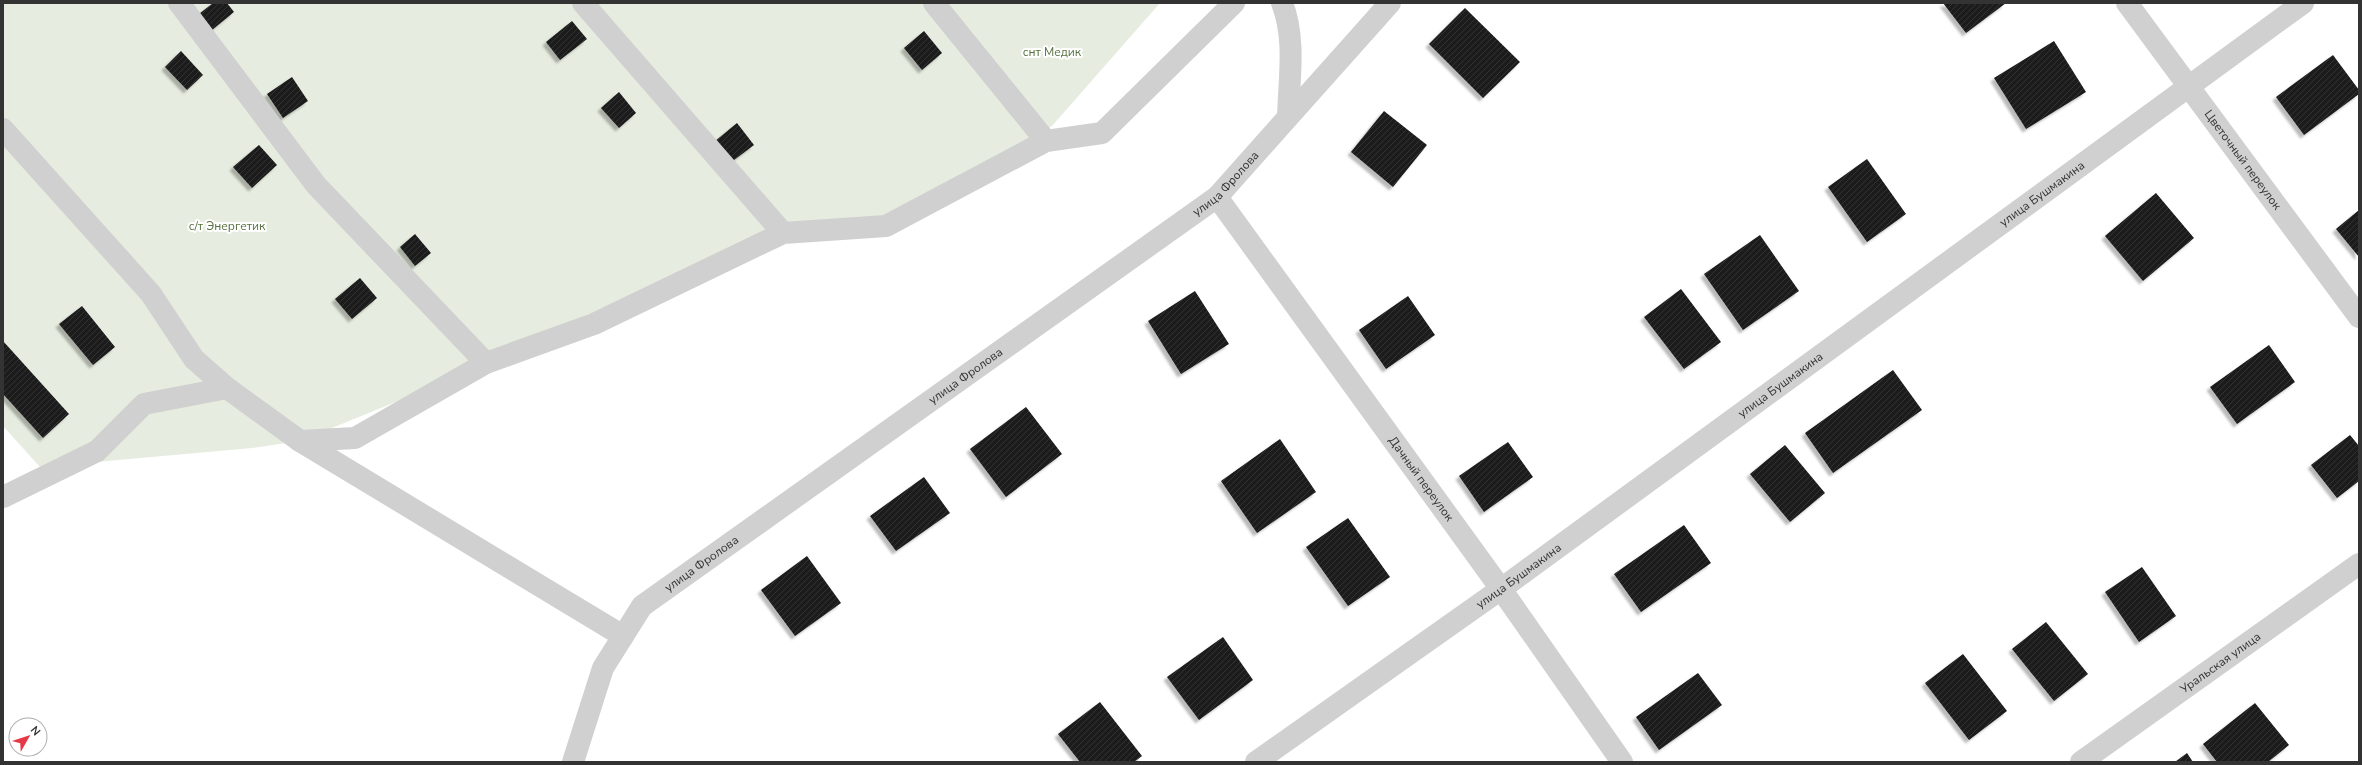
<svg xmlns="http://www.w3.org/2000/svg" width="2362" height="765" font-family="'Nunito Sans',sans-serif">
  <defs>
    <pattern id="building-hatch" width="6" height="6" patternUnits="userSpaceOnUse"><rect width="6" height="6" fill="#1a1a1a"/><path d="M-1 1l2-2M0 6l6-6M5 7l2-2" fill="none" stroke="#333"/></pattern>
    <filter id="shadow"><feDropShadow dx="-3.5" dy="3.5" stdDeviation="1" flood-color="#0004"/></filter>
  </defs>
  <rect width="100%" height="100%" fill="#fff"/>
  <path fill="#e6ecdf" d="M3,3H1160L1052,126L867,238L783,233L457,377L300,441L252,448L40,467L3,426Z"/>
  <path fill="url(#building-hatch)" filter="url(#shadow)" d="M213,3H227L234,12L212,30L199,14Z
    M1943,3H2006L1966,33Z
    M1465,8L1520,62L1483,98L1429,44Z
    M572,21L587,39L560,60L546,42Z
    M924,31L942,53L922,70L904,48Z
    M2054,41L2086,92L2026,129L1994,78Z
    M181,51L203,75L187,90L165,67Z
    M2333,55L2359,90V94L2304,135L2276,97Z
    M292,77L308,101L283,118L267,94Z
    M619,92L636,113L619,128L601,108Z
    M1384,111L1427,145L1393,187L1351,152Z
    M737,123L754,145L730,163L714,142Z
    M259,145L277,165L252,188L233,167Z
    M1867,159L1906,214L1867,242L1828,187Z
    M2156,193L2194,238L2143,281L2105,236Z
    M2359,210V257L2336,229Z
    M415,234L431,253L415,266L400,247Z
    M1760,235L1799,291L1743,330L1704,274Z
    M360,278L377,298L352,319L335,299Z
    M1681,289L1721,342L1684,369L1644,317Z
    M1195,291L1229,344L1181,374L1148,321Z
    M1408,296L1435,335L1386,369L1359,330Z
    M82,306L115,347L93,365L59,324Z
    M3,341L69,414L43,438L3,394Z
    M2269,345L2295,382L2237,424L2210,387Z
    M1893,370L1922,410L1833,473L1805,433Z
    M1026,407L1062,454L1006,497L970,449Z
    M2350,435L2359,446V481L2337,498L2311,465Z
    M1280,439L1316,492L1257,533L1221,481Z
    M1508,442L1533,477L1484,512L1459,476Z
    M1785,445L1825,493L1790,522L1750,474Z
    M924,477L950,513L896,551L870,516Z
    M1348,518L1390,577L1348,606L1306,547Z
    M1684,525L1711,563L1641,612L1614,574Z
    M807,556L841,603L795,636L761,590Z
    M2142,567L2176,616L2139,642L2105,592Z
    M2046,622L2088,674L2054,701L2012,649Z
    M1223,637L1253,680L1199,720L1167,677Z
    M1963,654L2007,711L1969,740L1925,683Z
    M1698,673L1722,705L1659,750L1636,717Z
    M1100,702L1142,756L1134,762H1080L1058,734Z
    M2255,703L2289,745L2268,762H2217L2203,744Z
    M2187,753L2193,762H2175Z"/>
  <g fill="none" stroke-linecap="round" stroke-linejoin="round">
    <g stroke="#d0d0d0" stroke-width="22">
      <path d="M179,3L316,185L486,363"/>
      <path d="M583,3L783,233"/>
      <path d="M934,3L1046,141"/>
      <path d="M1282,3C1296,38 1289,80 1288,117"/>
      <path id="s1" d="M2127,3L2359,317"/>
      <path d="M3,129L151,294L194,359L227,388L300,441L355,438L486,363L594,324L783,233L886,226L1046,141L1102,133L1234,3"/>
      <path id="s2" d="M1217,197L1501,589L1622,762"/>
      <path d="M300,441L623,636"/>
      <path d="M3,497L97,451L144,404L227,388"/>
      <path id="s3" d="M573,762L603,668L642,606L1217,197L1390,3"/>
      <path id="s4" d="M1256,762L1501,589L2303,3"/>
      <path id="s5" d="M2081,762L2359,564"/>
    </g>
  </g>
  <g text-anchor="middle" stroke-width="4" stroke-linejoin="round" paint-order="stroke">
    <g font-size="12" fill="#56703f" stroke="#fff">
      <text x="1052" y="56">снт Медик</text>
      <text x="227" y="230">с/т Энергетик</text>
    </g>
    <g font-size="12" fill="#333" stroke="#fff">
      <text dy="4" stroke="none"><textPath href="#s1" startOffset="195">Цветочный переулок</textPath></text>
      <text dy="4" stroke="none"><textPath href="#s3" startOffset="893">улица Фролова</textPath></text>
      <text dy="4" stroke="none"><textPath href="#s4" startOffset="970">улица Бушмакина</textPath></text>
      <text dy="4" stroke="none"><textPath href="#s3" startOffset="569">улица Фролова</textPath></text>
      <text dy="4" stroke="none"><textPath href="#s4" startOffset="646">улица Бушмакина</textPath></text>
      <text dy="4" stroke="none"><textPath href="#s2" startOffset="348">Дачный переулок</textPath></text>
      <text dy="4" stroke="none"><textPath href="#s3" startOffset="245">улица Фролова</textPath></text>
      <text dy="4" stroke="none"><textPath href="#s4" startOffset="322">улица Бушмакина</textPath></text>
      <text dy="4" stroke="none"><textPath href="#s5" startOffset="171">Уральская улица</textPath></text>
    </g>
  </g>
  <rect width="2362" height="765" fill="none" stroke="#333333" stroke-width="8"/>
  <g transform="translate(28 737) rotate(51)"><circle r="19" fill="#ffffff" stroke="#adadad"/>
  <path d="M0-3L7 15L0 10L-7 15Z" fill="#e63946"/>
  <text y="-6" font-size="11" font-weight="bold" text-anchor="middle" fill="#333333">N</text>
  </g>
</svg>
